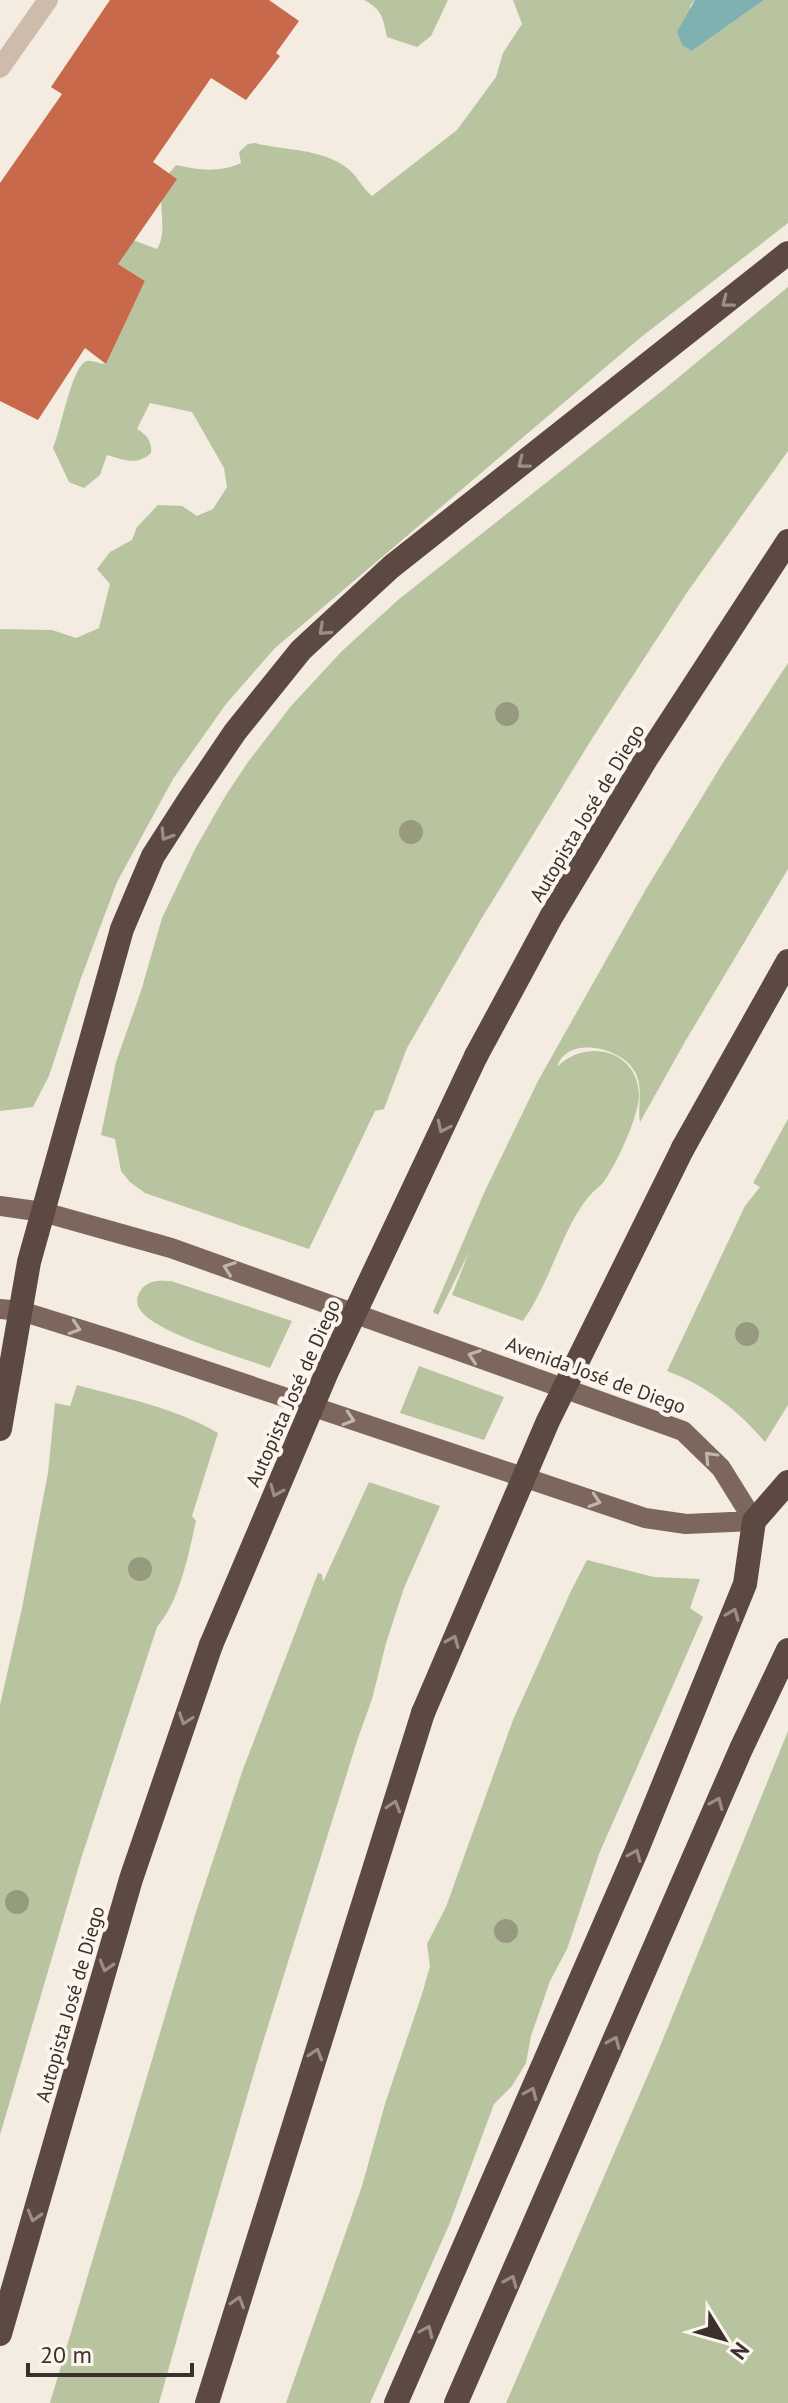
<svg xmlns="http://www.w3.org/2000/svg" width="788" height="2403" font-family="'PT Sans',sans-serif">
  <rect width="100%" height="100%" fill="#f4ebe1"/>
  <path fill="#b8c4a0" d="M364,0H448L431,36L417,47L387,37C383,18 382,9 364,0Z
    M513,0H695L690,6L692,51L764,0H788V223L640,338L275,648L226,704L173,779L117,882L81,978L49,1076L33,1107L0,1111V629L52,630L76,638L99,628L110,584L97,569L110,552L132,540L137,527L158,505L182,506L197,516L213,509L227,487L224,468L192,412L150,403L137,429C147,435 152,441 151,453C137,466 124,460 107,455L100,475L84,488L69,482L53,448C60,434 72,364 87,361C92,360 100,364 106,364L145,281L96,250L125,237L157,249C169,230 156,203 164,182C166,176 172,170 176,165C198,170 219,173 241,163L239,152L248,144L255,143C285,151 321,148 347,168C357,175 362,188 372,196L457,130L496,77L503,53L522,24Z
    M788,287V451L688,591L593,737L480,921L407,1048L384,1109L375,1111L309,1249L145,1193L130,1182L121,1171L115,1139L101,1135L116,1062L141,991L162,918L195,849L226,795L248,762L291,706L342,651L398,600L662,391Z
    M788,663V869L686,1040L640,1122C637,1105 644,1089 635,1072C623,1048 567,1034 557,1067C585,1038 637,1049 639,1094C640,1114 615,1168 602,1184C601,1185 594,1191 593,1192C584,1201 578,1212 572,1222C555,1255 544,1291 523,1321L452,1295L469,1252L438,1315L433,1312L484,1193L538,1081L646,889L724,761Z
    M788,1119V1405L765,1442C739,1411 706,1385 667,1371L745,1206L760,1187L753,1183Z
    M171,1281L292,1321L270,1368C241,1357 158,1334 141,1311C132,1300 140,1286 152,1282C158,1280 166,1281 171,1281Z
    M419,1366L504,1397L484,1440L400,1413Z
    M77,1385C124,1398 176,1408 218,1433L192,1516L196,1521C188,1556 180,1600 157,1627L80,1862L0,2135V1705L22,1608L48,1473L55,1403L70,1406Z
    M369,1482L440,1506L404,1588L386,1643L372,1699L357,1741L263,2042L201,2253L159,2403H50L195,1915L242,1772L318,1573L322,1574L323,1582Z
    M587,1560L654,1577L700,1579L690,1608L703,1617L599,1854L567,1949L550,1981L531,2036L526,2063L512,2086L494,2104L449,2225L370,2403H286L362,2186L385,2104L423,1991L430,1966L427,1944L446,1907L513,1720L571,1591Z
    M788,1731V2403H506L657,2054Z"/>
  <path fill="#7fb0b2" d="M695,0H764L692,51L682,45L677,32Z"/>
  <path fill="#c8694b" d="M110,0H269L299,21L276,53L280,56L246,100L211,78L153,162L177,179L118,264L145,281L106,364L85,348L38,420L0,401V183L62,94L51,87Z"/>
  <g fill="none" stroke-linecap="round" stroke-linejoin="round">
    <path stroke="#cdbbac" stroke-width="20" d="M0,68L48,0"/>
    <path stroke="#7d675c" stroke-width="20" d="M0,1206L43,1212L171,1248L683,1431L721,1468L754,1521
      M0,1309L21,1311L120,1342L645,1518L686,1524L754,1521"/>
    <path stroke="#5c4a42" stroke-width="24" d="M476,1056L551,917L646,759L788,541
      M683,1148L788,961
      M0,1429L29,1262L122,929L153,856L189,800L235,732L301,650L391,567L788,253
      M0,2334L131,1879L211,1645
      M207,2403L423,1713
      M396,2403L636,1852L745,1584L754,1521L788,1482
      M456,2403L741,1749L788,1650"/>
    <path stroke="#5c4a42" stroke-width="24" d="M211,1645L326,1374L476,1056
      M423,1713L548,1421L683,1148"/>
  </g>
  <g fill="#969b7f">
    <circle cx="507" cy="714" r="12"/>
    <circle cx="411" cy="832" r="12"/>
    <circle cx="747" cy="1334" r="12"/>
    <circle cx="140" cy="1569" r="12"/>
    <circle cx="17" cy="1902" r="12"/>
    <circle cx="506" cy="1931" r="12"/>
  </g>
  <defs><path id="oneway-chevron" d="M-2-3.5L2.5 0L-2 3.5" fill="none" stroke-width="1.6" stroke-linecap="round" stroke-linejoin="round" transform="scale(2)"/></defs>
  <g stroke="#9c8e87">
    <use href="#oneway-chevron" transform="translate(727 302) rotate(142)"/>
    <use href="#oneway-chevron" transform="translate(523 463) rotate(142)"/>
    <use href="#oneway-chevron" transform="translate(324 630) rotate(137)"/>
    <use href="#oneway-chevron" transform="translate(166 835) rotate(122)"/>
    <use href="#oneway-chevron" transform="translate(443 1127) rotate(115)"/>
    <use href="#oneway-chevron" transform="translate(276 1491) rotate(113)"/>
    <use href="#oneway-chevron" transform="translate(733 1614) rotate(-68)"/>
    <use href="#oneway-chevron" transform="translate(453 1641) rotate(-67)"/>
    <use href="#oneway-chevron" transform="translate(185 1719) rotate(109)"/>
    <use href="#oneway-chevron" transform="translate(717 1803) rotate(-67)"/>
    <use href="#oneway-chevron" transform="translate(394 1806) rotate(-73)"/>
    <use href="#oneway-chevron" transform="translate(635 1855) rotate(-67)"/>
    <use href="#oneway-chevron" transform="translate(106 1966) rotate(106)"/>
    <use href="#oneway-chevron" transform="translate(614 2042) rotate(-67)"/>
    <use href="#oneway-chevron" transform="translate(316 2054) rotate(-73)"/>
    <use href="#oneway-chevron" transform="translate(531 2093) rotate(-66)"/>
    <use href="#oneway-chevron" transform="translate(34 2216) rotate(106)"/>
    <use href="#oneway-chevron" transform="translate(511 2281) rotate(-67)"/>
    <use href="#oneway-chevron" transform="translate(238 2302) rotate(-73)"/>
    <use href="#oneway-chevron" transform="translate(427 2331) rotate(-66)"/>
  </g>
  <g stroke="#c2b5ac">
    <use href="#oneway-chevron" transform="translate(229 1268) rotate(-160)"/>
    <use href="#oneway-chevron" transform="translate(75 1328) rotate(18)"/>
    <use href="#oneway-chevron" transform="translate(474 1356) rotate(-160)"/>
    <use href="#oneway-chevron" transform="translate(349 1419) rotate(18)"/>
    <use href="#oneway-chevron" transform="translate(710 1457) rotate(-134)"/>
    <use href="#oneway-chevron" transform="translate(595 1501) rotate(18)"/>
  </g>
  <g text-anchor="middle" stroke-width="8" stroke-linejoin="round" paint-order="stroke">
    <g font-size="20" fill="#3b302b" stroke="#fbf5ee">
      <text transform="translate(587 813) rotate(-59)" y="7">Autopista José de Diego</text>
      <text transform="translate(596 1375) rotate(20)" y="7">Avenida José de Diego</text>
      <text transform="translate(293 1393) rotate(-66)" y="7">Autopista José de Diego</text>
      <text transform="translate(70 2004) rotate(-74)" y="7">Autopista José de Diego</text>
    </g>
  </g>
  <g transform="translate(724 2339) rotate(127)" stroke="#fbf5ee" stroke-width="6" paint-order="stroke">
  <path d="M0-6L14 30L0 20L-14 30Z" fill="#3b302b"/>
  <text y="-12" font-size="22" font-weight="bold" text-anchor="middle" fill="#3b302b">N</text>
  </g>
  <path d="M28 2363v12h164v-12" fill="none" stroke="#3b302b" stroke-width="4"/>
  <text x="40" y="2363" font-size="24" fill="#3b302b" stroke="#fbf5ee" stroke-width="6" paint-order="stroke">20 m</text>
</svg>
